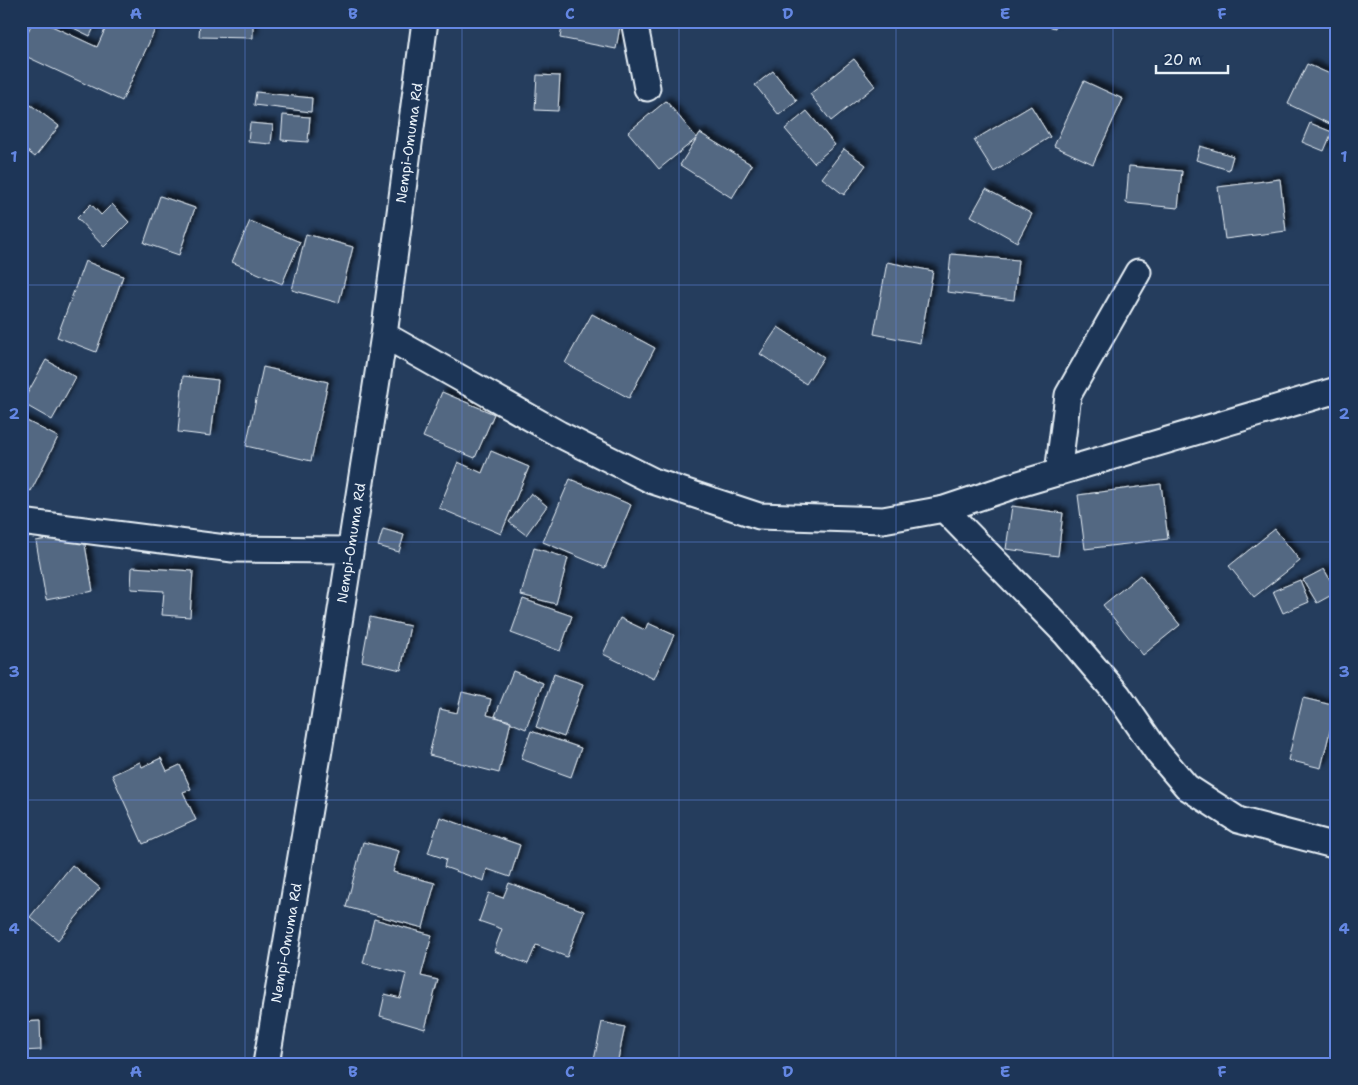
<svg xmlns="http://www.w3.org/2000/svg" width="1358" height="1085" font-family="'Shantell Sans',sans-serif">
  <defs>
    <filter id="shadow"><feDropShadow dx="4.5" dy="-4.5" stdDeviation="2.5" flood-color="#0009"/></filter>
  </defs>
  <rect width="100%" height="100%" fill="#253d5d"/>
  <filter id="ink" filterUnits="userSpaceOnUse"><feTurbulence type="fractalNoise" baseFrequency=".02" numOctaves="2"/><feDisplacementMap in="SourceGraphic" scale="10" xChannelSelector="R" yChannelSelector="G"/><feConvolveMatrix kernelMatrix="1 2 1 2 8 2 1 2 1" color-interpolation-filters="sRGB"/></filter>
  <g filter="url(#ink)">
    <path fill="#536782" stroke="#e8f1f8" filter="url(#shadow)" d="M33,21H41L97,47L109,21H159L122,101L21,54V46Z
      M59,21H97L90,36Z
      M200,21H253V38L199,37Z
      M563,21H621L616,49L560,38Z
      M1030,21H1057L1055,28Z
      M854,59L875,86L831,121L810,94Z
      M1307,64L1337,77L1336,127L1288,104Z
      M773,71L797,101L779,115L755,85Z
      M537,75L560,76L558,111L535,110Z
      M1084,81L1123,99L1093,164L1054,146Z
      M256,92L312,98L311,112L254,105Z
      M666,101L697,138L659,169L628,132Z
      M31,105L59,126L35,157L21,146V117Z
      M1031,106L1050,137L994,172L974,140Z
      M807,111L835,145L814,163L785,129Z
      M283,115L310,117L308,142L281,140Z
      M250,123L273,125L271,144L248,142Z
      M1310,123L1332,132L1324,151L1302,142Z
      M700,133L752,165L732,198L680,165Z
      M1200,146L1233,156L1229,170L1196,160Z
      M844,149L866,165L844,195L822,178Z
      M1129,166L1182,171L1178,208L1126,203Z
      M1280,179L1286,231L1225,239L1218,187Z
      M986,189L1032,214L1017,242L971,216Z
      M160,196L195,208L179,255L144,243Z
      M91,204L101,215L112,204L129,222L104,247L77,218Z
      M250,221L300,242L282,284L232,262Z
      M306,234L353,247L339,303L292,290Z
      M951,254L1018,260L1014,300L947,292Z
      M85,261L123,276L96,352L57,337Z
      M887,262L933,271L920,343L874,334Z
      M592,314L655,348L629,398L565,363Z
      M778,327L824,357L806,384L760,354Z
      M46,360L76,377L52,420L22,403Z
      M263,367L328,382L311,461L246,446Z
      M183,376L218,380L211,436L178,432Z
      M442,392L494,414L475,458L423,437Z
      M21,418L58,437L31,491L21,486Z
      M491,451L529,467L501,534L439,508L458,462L482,473Z
      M570,479L631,505L605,568L543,542Z
      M1161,484L1168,539L1085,549L1078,495Z
      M531,493L547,506L526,535L509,522Z
      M1012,506L1063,513L1058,556L1006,549Z
      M383,529L404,535L399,552L378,546Z
      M1275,529L1300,561L1254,597L1229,566Z
      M83,533L93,591L46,600L36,541Z
      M534,548L568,558L556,604L521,595Z
      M132,567L193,571L190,617L162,615L164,591L131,589Z
      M1324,569L1337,592L1317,603L1303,580Z
      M1140,575L1180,625L1143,655L1103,605Z
      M1300,580L1309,602L1283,613L1273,591Z
      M523,599L572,616L560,651L511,633Z
      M370,617L410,626L401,670L362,661Z
      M620,618L645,630L648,623L674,635L654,679L603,654Z
      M513,671L543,683L526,729L495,716Z
      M554,674L583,684L564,737L536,727Z
      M462,692L491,699L487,715L511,721L499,773L429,755L440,709L457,713Z
      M1303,698L1336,706L1321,768L1288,760Z
      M531,731L581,748L571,777L521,759Z
      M161,758L167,771L180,765L191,789L183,792L196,820L143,844L112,775L140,762L142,767Z
      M440,817L520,845L510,877L487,869L484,881L444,867L446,859L428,853Z
      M363,842L399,851L393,872L435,883L423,928L346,907Z
      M72,865L100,888L58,940L30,917Z
      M509,883L584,911L567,957L536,945L528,964L494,951L502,929L479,921L489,893L503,898Z
      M374,919L432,935L421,976L438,980L425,1029L380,1016L385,994L400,998L406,974L363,963Z
      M40,1021L41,1050L21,1051V1022Z
      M602,1022L625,1027L617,1064L594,1060Z"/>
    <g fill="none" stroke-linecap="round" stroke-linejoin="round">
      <g stroke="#e8f1f8" stroke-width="29">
        <path id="minor" d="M634,21L647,88
          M384,335L559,434L653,481L759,516L883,520L944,509L1019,484L1337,390
          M1058,473L1068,395L1138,272
          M944,509L1065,633L1118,695L1158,753L1187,787L1238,820L1337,846
          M21,522L233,549L349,550
          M266,1064L321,738L384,335L425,21"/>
      </g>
      <use href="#minor" stroke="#1d3557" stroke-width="25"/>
    </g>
  </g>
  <path fill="none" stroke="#6487e3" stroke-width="1" stroke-opacity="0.55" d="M245,21V1064M462,21V1064M679,21V1064M896,21V1064M1113,21V1064M21,285H1337M21,542H1337M21,800H1337"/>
  <g text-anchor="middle" stroke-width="4" stroke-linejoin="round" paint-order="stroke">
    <g font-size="14" fill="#e8f1f8" stroke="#1d3557">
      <text transform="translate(409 143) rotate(-82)" y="5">Nempi-Omuma Rd</text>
      <text transform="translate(351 543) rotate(-81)" y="5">Nempi-Omuma Rd</text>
      <text transform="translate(286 943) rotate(-80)" y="5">Nempi-Omuma Rd</text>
    </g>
  </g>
  <rect width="1358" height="1085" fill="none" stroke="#1d3557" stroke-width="55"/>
  <path d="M1156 65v8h72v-8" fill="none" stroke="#e8f1f8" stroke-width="2.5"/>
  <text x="1163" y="65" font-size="15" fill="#e8f1f8" stroke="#1d3557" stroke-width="4" paint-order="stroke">20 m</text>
  <rect x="28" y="28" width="1302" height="1030" fill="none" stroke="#6487e3" stroke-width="2"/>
  <g font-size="16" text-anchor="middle" font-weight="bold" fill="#6487e3">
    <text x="136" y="19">A</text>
    <text x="353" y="19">B</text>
    <text x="570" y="19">C</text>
    <text x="788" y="19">D</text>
    <text x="1005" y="19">E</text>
    <text x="1222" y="19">F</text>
    <text x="14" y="162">1</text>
    <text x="1344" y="162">1</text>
    <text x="14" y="419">2</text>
    <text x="1344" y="419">2</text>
    <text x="14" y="677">3</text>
    <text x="1344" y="677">3</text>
    <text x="14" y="934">4</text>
    <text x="1344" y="934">4</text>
    <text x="136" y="1077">A</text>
    <text x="353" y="1077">B</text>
    <text x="570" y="1077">C</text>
    <text x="788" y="1077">D</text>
    <text x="1005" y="1077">E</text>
    <text x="1222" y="1077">F</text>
  </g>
</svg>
